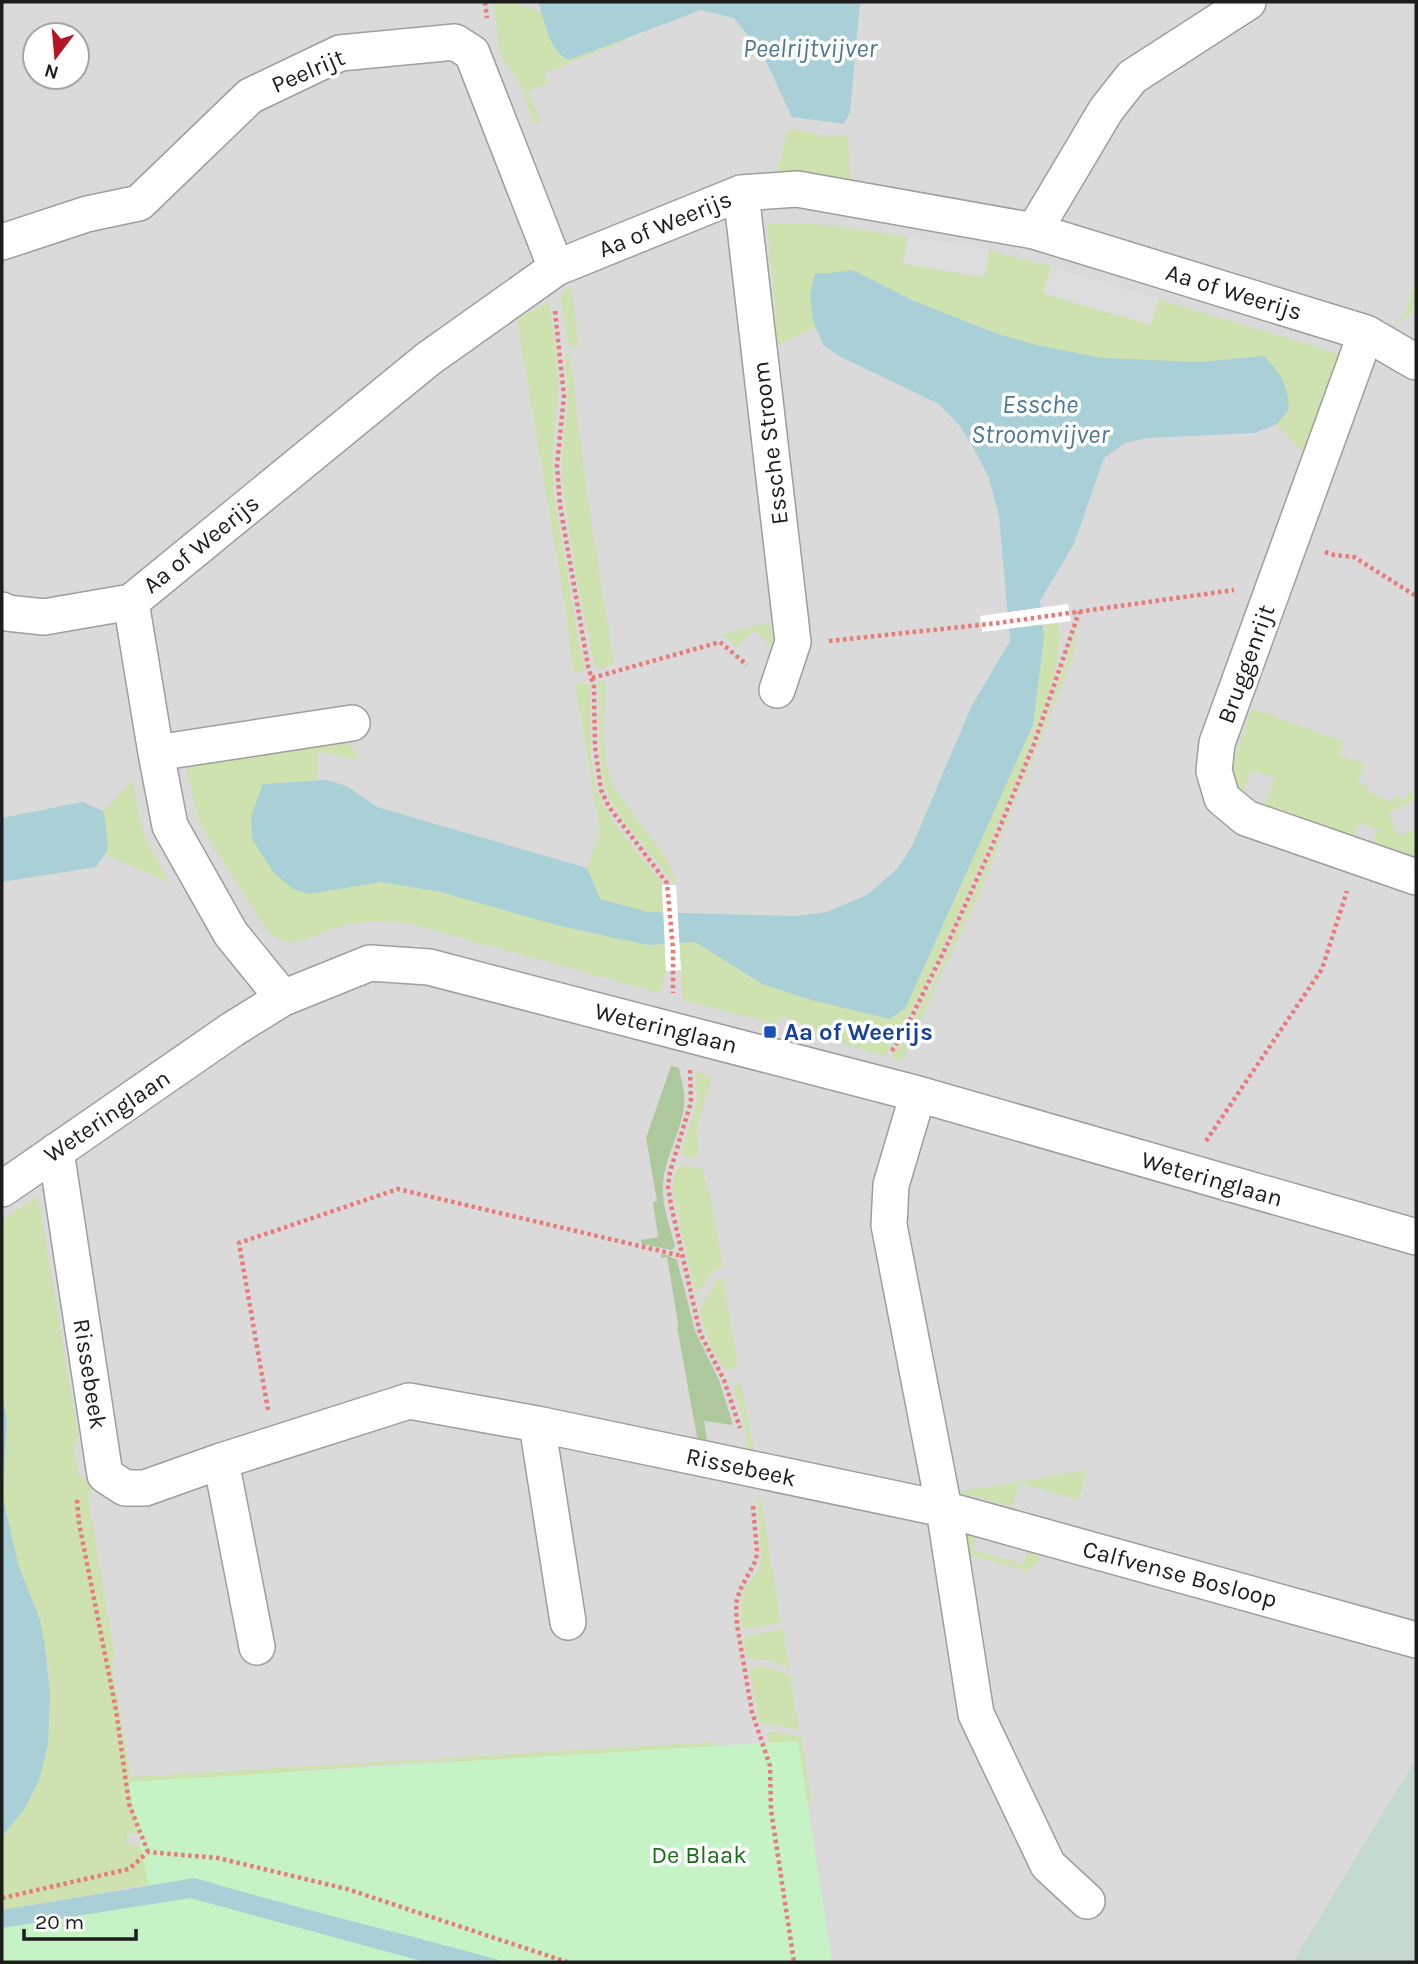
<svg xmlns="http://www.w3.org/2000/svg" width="1418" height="1964" font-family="Karla,sans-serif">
  <rect width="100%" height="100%" fill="#ede9e4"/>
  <path fill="#dbdada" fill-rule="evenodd" d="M2,2H1416V1962H2ZM35,35H77V77H35Z"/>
  <path fill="#cde2af" d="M493,2H514L542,13C548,29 551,53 569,60L626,38L627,40L545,73L548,83L528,91L541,122L535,125L519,82L501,56Z
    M789,128L828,137L848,135L851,181L911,192L775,178Z
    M788,223L830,225L907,237L904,264L982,277L984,276L989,250L1052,267L1044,294L1148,324H1150L1157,299L1343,355L1306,456L1277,424L1289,409L1234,358L1200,362L1103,358L1036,345L998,334L914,301L853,270L830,273L813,321L816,327L774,347L771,325L777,323L767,224Z
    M1416,277C1416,311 1418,314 1386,329L1404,317Z
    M571,287L579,346L569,347L561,297L567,289Z
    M549,301L556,354L558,389L553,454V490L580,648L585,670L574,674L564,599L517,320Z
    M565,353L570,355L585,480L614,664L596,670L577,583L563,488L562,453L568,404Z
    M1081,617L1073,657L978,898L943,970L902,1061L891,1058L907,1032L933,983L1005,825L1038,742Z
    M769,622L774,648L754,630L737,648L723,634Z
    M1058,623L1060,637L1055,676L1023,765L992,838L925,986L885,1056L801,1031L803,1023L779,1016L776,1024L683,1000L679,944L695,942L762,984L815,1001L890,1019L906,1007L1033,725L1044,637L1043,625Z
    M606,680C605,716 599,754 614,788L666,858L677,884H673C669,875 661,867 654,858C639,840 622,821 611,801C595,770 601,717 598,682Z
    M575,684H589C592,720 587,757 598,792C605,818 643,858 661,881L662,885L663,912H648L600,900L587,868L600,832Z
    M1252,708L1344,742L1339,755L1364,764L1358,783L1369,787L1367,792L1392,802L1395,796L1405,800L1410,790L1416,792L1414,800L1388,813L1398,836L1416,828V867L1370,850L1378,829L1359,823L1351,842L1262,812L1275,778L1251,770L1241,795L1238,794L1229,772Z
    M343,738L358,755L357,759L317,751V780L263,784L293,889L309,894L381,882L441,892L648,945L665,944L666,971L660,993L408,923C386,921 363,920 342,926C326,930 311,939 294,942C281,943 272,937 265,927L199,822L186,765Z
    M133,780L140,820L146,840L170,883L105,854L108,850L103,811Z
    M696,1072L712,1077L697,1127L699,1156L686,1158L682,1153V1150L697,1101Z
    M681,1165L702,1168L711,1200L723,1266L713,1271L696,1295L672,1187L676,1171Z
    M38,1196L78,1434L77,1443L74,1447L78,1475L82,1477L93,1488L88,1496L115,1659L111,1661L131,1777L713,1742L712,1769L454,1766L453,1760L297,1771L144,1836L127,1832L126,1843L219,1864L151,1884L2,1910V1836L24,1810L39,1780L50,1720V1694L49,1669L40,1620L18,1564L3,1497L7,1419L2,1396V1220Z
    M723,1279L738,1365L730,1370L724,1369L712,1349L699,1311L717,1280Z
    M741,1382L755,1458L749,1457L742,1414L733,1387L735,1384Z
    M1087,1470L1079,1500L1019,1483L1012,1507L958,1492Z
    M757,1498L761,1499L781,1622L747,1629L742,1628C741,1615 739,1601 745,1588C751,1578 760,1571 762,1559Z
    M960,1528L978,1532L973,1550L1023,1564L1029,1546L1041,1550L1038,1563L1026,1571L975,1556L967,1558Z
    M783,1629L789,1668L771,1661L752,1659L747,1656L744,1642L745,1637Z
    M756,1666L772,1668L790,1675L799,1730L779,1725L761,1724L758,1716L750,1674L751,1669Z
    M770,1731L801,1736L812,1804L784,1807L767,1735Z"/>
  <path fill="#aec89d" d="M671,1066L679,1068C681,1082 686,1091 684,1106C681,1133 664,1158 663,1186C662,1206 670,1227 675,1246L672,1250L642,1244L641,1240L658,1237L653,1202L657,1201L646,1138Z
    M643,1251L667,1255L677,1260L695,1331L719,1380L733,1425L704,1421L708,1447L698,1442L677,1327L678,1326V1323L667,1257L661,1258V1254Z"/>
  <path fill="#c3d9cd" d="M1416,1759V1962H1293L1304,1943Z"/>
  <path fill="#c6f3c5" d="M798,1741L832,1962H2V1920L150,1893L128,1782Z"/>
  <path fill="#ddd" d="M908,236L989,249L985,276L903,264Z
    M1051,267L1159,299L1151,325L1043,293Z"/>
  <path fill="#a9d0d6" d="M540,2H860L850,112L844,124L792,117L763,55L734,18L701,10L569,60C550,53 545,23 539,5Z
    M853,270L914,301L998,334L1036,345L1103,358L1200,362L1264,356C1282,376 1287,382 1289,409L1277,424L1255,433L1147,438L1125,443L1104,458L1074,544L1040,601L1044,637L1033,725L906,1007L890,1019L815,1001L762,984L695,942L648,945L560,926L441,892L381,882L309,894L293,889L274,873L252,839L251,816L263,784L326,780L347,786L377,807L587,868L600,899L648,912L795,916L827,912L867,895L897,869L904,859L913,844L971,707L1010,641L999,516L989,478L974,449L960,426L939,404L839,356L823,345L813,321L810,295L815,273H830Z
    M82,802L103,811L105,819L108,850L96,867L2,882V818Z
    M2,1396L7,1419L3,1497L18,1564L40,1620L45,1645L50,1694L48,1745L39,1780L24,1810L2,1836Z
    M195,1878C298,1909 403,1933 506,1962H425L190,1898L2,1928V1910Z"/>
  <path fill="#fff" d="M1068,604L1071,621L982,632L980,616Z
    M662,885H676L681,970L666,971Z"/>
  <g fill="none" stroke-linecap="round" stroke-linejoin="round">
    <g stroke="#9e9e9e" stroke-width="38">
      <path id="minor" d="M741,193L793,642L777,690
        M1034,231L1106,110L1132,77L1248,2
        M2,242L87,214L139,203L250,96L340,53L455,42L472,53L556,268
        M1366,333L1217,743L1214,771L1222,798L1246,818L1416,877
        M131,602L156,753L170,826L231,934L283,998
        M2,610L7,613L44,617L131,602L428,359L556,268L741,193L797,189L1034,231L1366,333L1416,362
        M156,753L352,723
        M918,1094L891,1185L889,1225L944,1509L976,1714L1048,1865L1087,1901
        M56,1151L105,1475L125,1488H145L221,1461L409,1401L537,1424L944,1509L1416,1640
        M2,1189L233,1029L283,998L370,963L429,967L918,1094L1416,1237
        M537,1424L568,1622
        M221,1461L257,1647"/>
    </g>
    <path stroke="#ea7a78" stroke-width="4.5" stroke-dasharray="3.5 3.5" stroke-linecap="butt" d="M485,2L487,18
      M555,311L564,396L557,465L560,505L588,666L594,687L595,747L601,790L609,807L667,883L673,949V993
      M1325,552L1334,555L1354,557L1416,596
      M829,641L998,623L1234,590
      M592,678L720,642L747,665
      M892,1051L908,1024L947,945L993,844L1034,744L1079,612
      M690,1070L691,1102L670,1172L668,1186L671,1205L700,1333L724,1380L740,1428
      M1206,1141L1322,969L1347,891
      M268,1410L239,1243L398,1189L682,1256
      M77,1500L79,1523L116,1710L129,1804L148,1852
      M753,1506L757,1551L756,1560L740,1590L736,1603L737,1625L752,1712L770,1766L771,1810L794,1962
      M2,1898L129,1869L148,1852L218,1858L347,1889L567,1962"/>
    <use href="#minor" stroke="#fff" stroke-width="35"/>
  </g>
  <rect fill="#1a4fb4" stroke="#fff" stroke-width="2.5" x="763" y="1025" width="14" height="14" rx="3.5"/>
  <g text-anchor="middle" stroke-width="7" stroke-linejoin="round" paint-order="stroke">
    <g font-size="24" fill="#1d1d1d" stroke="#fff">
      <text transform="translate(308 71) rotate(-23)" y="8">Peelrijt</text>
      <text transform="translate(665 224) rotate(-22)" y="8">Aa of Weerijs</text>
      <text transform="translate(1234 292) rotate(17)" y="8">Aa of Weerijs</text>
      <text transform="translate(770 443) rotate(-97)" y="8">Essche Stroom</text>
      <text transform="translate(201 544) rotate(-39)" y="8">Aa of Weerijs</text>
      <text transform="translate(1246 664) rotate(-70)" y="8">Bruggenrijt</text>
      <text transform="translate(666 1028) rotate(14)" y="8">Weteringlaan</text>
      <text transform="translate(107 1116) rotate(-34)" y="8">Weteringlaan</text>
      <text transform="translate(1212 1179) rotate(16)" y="8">Weteringlaan</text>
      <text transform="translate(90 1374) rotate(81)" y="8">Rissebeek</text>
      <text transform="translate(741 1467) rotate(12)" y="8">Rissebeek</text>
      <text transform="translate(1180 1574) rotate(15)" y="8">Calfvense Bosloop</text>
    </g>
    <g font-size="24" font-weight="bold" fill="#164399" stroke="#fff" text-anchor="start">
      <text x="784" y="1040">Aa of Weerijs</text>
    </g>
    <g font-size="24" fill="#186f17" stroke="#fff">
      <text x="699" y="1863">De Blaak</text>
    </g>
    <g font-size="26" font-style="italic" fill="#4e7794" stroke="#fff">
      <text x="810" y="57">Peelrijtvijver</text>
      <text x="1040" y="413">Essche<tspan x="1040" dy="30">Stroomvijver</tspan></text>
    </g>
  </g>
  <rect width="1418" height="1964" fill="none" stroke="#1d1d1d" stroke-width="7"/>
  <g transform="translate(56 56) rotate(196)"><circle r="33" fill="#ffffff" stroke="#a5a5a5" stroke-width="2"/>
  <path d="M0-5L12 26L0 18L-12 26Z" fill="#b41625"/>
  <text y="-10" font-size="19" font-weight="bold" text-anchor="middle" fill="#1d1d1d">N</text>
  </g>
  <path d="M24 1929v10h112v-10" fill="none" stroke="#1d1d1d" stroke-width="3.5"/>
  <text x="35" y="1929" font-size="21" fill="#1d1d1d" stroke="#ffffff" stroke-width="5" paint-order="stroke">20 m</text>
</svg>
